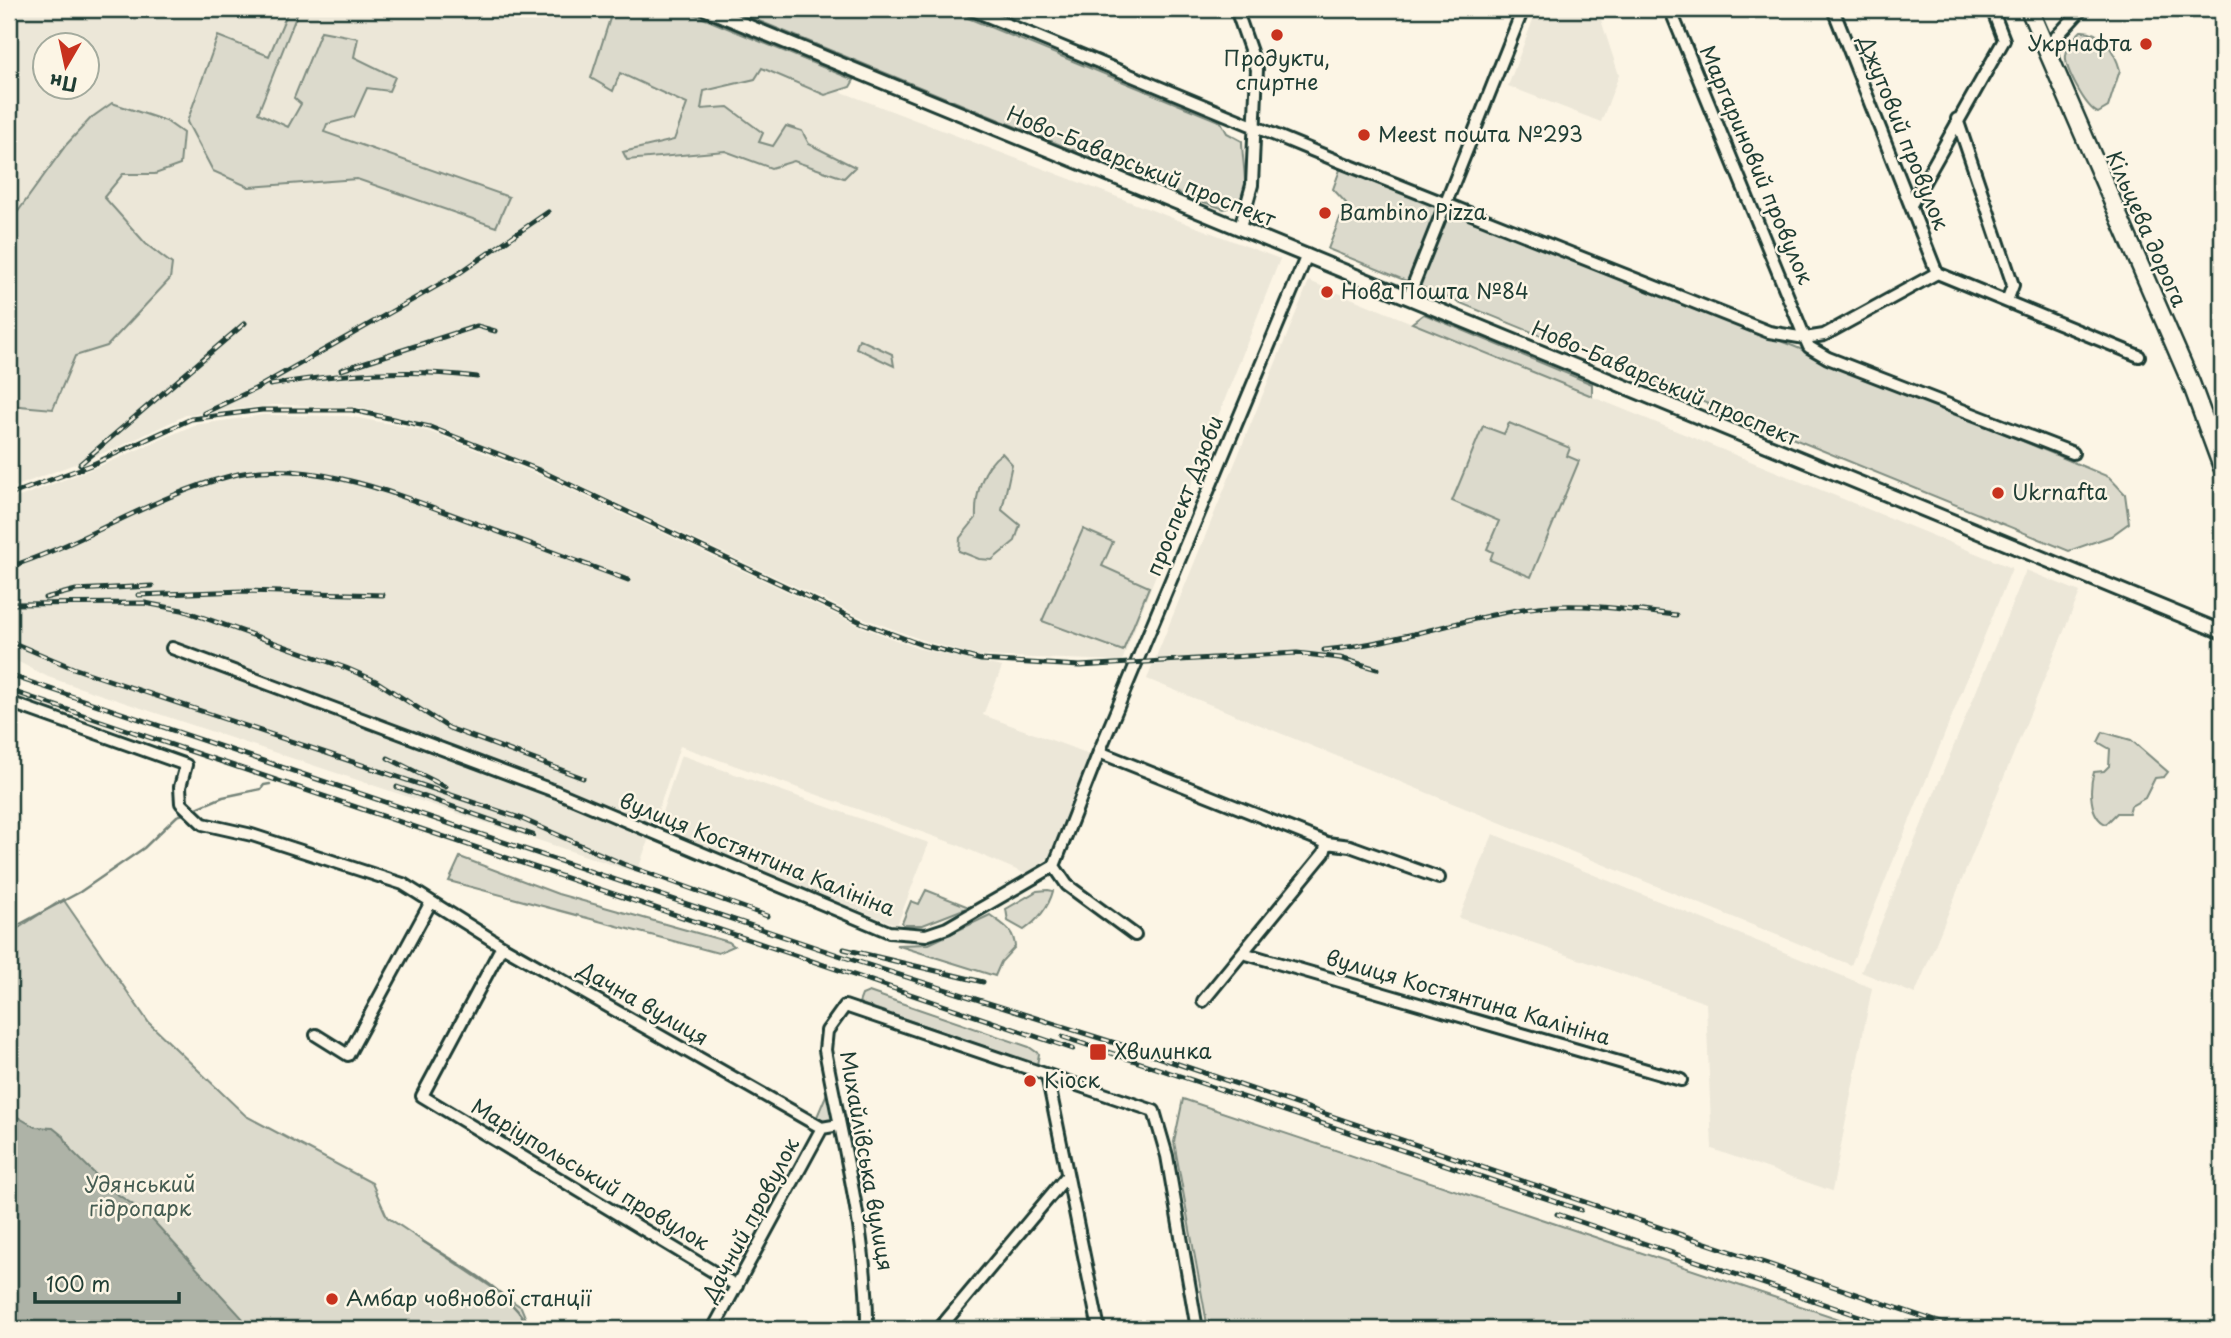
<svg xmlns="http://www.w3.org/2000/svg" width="2231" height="1338" font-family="'Playpen Sans',sans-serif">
  <rect width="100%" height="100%" fill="#fcf5e5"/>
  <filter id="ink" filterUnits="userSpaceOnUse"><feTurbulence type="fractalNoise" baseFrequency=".0143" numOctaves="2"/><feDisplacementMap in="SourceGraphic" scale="14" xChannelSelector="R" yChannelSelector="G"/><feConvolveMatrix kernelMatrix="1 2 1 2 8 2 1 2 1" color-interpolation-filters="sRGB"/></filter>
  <g filter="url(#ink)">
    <path fill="#ece7d8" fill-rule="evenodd" d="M9,9H624L1280,259L1122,661L978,656L925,641L863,618L544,469L433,425L356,407L274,405L186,415L119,447L9,489ZM46,46H88V88H46Z
      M1537,9H1571L1601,20L1619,75L1601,122L1508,86Z
      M1309,281L2012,568L1851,965L1147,679Z
      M263,415L348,416L428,431L542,476L862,627L917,648L1002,667L983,715L1092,755L1049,858L1026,874L958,845L680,746L637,873L48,677L9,657V501L107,463L194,425Z
      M2026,570L2080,592L1915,994L1861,972Z
      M681,755L929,843L897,925L656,830Z
      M1493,834L1872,988L1832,1191L1712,1149L1706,1003L1459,918Z"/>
    <path fill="#dcdacc" stroke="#7e8c80" stroke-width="2" d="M289,9H299L258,113L288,127L301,104L294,98L321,31L358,38L354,57L395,77L389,91L367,88L354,117L327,124L324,132L509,197L496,227L357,179L249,187L213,171L187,122L218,36L269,56Z
      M613,9H681L854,80L850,87L825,95L762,68L755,79L704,91L701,109L728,107L763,133L759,142L773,146L786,126L802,131L809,144L855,167L844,178L794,161L771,168L725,151L627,160L623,152L674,140L687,104L620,73L613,91L591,78Z
      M730,9H946L1221,122L1227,133L1242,141C1242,160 1248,184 1244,203L1224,209L1175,192Z
      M2081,31C2102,30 2115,52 2120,70L2108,107L2098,113C2086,108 2064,68 2066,55C2067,46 2074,37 2081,31Z
      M112,103L166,121L183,133L180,165L155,174H123L104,197L146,244L172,264L170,279L107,346L75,356L53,409L9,405V224L66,145L91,118Z
      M1341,167L1793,346L2109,477L2125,494L2129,523L2111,536L2069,551L1328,249L1346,203L1333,189Z
      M1424,314L1592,384V396L1412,323Z
      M859,339L892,354L894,366L856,348Z
      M1509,423L1570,448L1567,456L1579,461L1531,577L1490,560L1493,552L1487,549L1499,521L1452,501L1483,426L1504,434Z
      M1002,453L1012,464L1002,510L1020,525L1015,541L992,560L979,559L959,551L960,538L976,518C975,495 982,467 1002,453Z
      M1083,529L1113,542L1102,566L1149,587L1123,651L1042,621Z
      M2103,732L2131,740L2168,772L2164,777L2155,778L2145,798L2131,806L2129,813H2117L2106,824C2089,817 2089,787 2094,772L2104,771L2109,766L2110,749L2098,742Z
      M460,857L558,894L729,942L734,946L718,953L449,881Z
      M926,890L969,907L923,925H904L902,923L911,901L919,904Z
      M1048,890L1053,891C1049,907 1037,921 1024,930L1008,921L1006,909L1037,891Z
      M63,899L149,1023L246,1116L372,1183L387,1217L521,1307L530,1329H9V927L17,929Z
      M990,915C1003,925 1014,929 1015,947L1001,962L995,976L896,945L929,944Z
      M869,992L1029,1047L1039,1054L1037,1065L859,1003L862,995Z
      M827,1093L833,1115L832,1121L826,1125L816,1119Z
      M1183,1099L1869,1329H1208L1174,1142Z"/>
    <path fill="#aeb3a7" stroke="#758479" stroke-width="2" d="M9,1112L35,1127L53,1128L64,1137L71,1150L111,1190L147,1214L245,1321L249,1329H9Z"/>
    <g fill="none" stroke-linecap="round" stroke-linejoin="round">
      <path stroke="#758479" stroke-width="2.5" d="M192,810L223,797L261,789L264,785L270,784
        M9,930L80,892L144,848L177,816L186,813
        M421,1240C459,1265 508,1288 530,1329"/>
      <g stroke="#1f3d34" stroke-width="16">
        <path id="minor" d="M970,9L1338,161L1769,332L1805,338L1809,347L1828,358L2073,453
          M1236,9L1257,69L1252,185L1240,228
          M1670,9L1805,338L1824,335L1937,273L2139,356
          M1833,9L1937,273
          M2045,49L2082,9
          M1957,119L2013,285L2007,301
          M1912,203L2004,40L1992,9
          M1408,298L1523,9
          M172,648L557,792L889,932L926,935L947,928L1054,866L1099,752L1327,843L1324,853L1203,1001
          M9,702L186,765L180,787L181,803L203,824L252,835L403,884L502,946L822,1128L839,1125
          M1099,752L1307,255
          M1327,843L1350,846L1439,878
          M1054,866L1067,885L1135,935
          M502,946L422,1096L737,1286
          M1243,953L1681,1080
          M316,1035L348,1055L431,902
          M1047,1075L1099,1329
          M713,1329L822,1128
          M867,1329C868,1235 842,1143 825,1050L827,1031L845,1006L1154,1111L1167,1156L1197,1329
          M939,1329L1066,1177"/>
      </g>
      <g stroke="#1f3d34" stroke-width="18">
        <path id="major" d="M706,9L2222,632"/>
      </g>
      <g stroke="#1f3d34" stroke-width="21">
        <path id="highway" d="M2029,9L2191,383L2222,467"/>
      </g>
      <use href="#minor" stroke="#fcf5e5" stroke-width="10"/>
      <use href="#major" stroke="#fcf5e5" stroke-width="12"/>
      <use href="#highway" stroke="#fcf5e5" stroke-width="16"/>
      <g stroke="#1f3d34" stroke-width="5">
        <path id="rail" d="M341,370L477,326L495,331
          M270,385C339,373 408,368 477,377
          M204,413L257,388L458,274L548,212
          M80,464L245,323
          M9,495L91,465L191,419L262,410H352L430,427L539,470L863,623L922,645L981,660L1080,666L1297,653L1340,658L1377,669
          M9,567C85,543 153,496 230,476C309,455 409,499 483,526C531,544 579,562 628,580
          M138,595L243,591L383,595
          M45,598L76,590L152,586
          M9,604L145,603L182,610L346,668L376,681L449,728L583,778
          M9,641L73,668L520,818L623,864L767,916
          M1324,650C1389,644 1449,623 1512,611C1567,600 1621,609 1676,615
          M9,675L859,962L1131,1048L1959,1329
          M9,690L1073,1049
          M388,758L446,787
          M397,787L533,835
          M844,949L983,982
          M1063,1037L1581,1210
          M1557,1214L1898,1329"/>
      </g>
      <use href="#rail" stroke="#fcf5e5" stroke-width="2.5" stroke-dasharray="8" stroke-linecap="butt"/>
    </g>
  </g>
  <g fill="#c8321e" stroke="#fcf5e5" stroke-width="2.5">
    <circle cx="1277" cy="35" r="7"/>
    <circle cx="2146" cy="44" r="7"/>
    <circle cx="1364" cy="135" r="7"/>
    <circle cx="1325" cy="213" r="7"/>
    <circle cx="1327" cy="292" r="7"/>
    <circle cx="1998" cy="493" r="7"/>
    <rect x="1089" y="1043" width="18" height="18" rx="3.5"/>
    <circle cx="1030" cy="1081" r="7"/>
    <circle cx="332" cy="1299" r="7"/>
  </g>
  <g text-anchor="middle" stroke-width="5" stroke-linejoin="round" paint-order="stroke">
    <g font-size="21" fill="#1f3d34" stroke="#fcf5e5" text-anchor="start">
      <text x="2132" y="51" text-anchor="end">Укрнафта</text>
      <text x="1277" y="66" text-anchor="middle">Продукти,<tspan x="1277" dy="24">спиртне</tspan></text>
      <text x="1378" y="142">Meest пошта №293</text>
      <text x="1339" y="220">Bambino Pizza</text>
      <text x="1341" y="299">Нова Пошта №84</text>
      <text x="2012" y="500">Ukrnafta</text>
      <text x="1114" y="1059">Хвилинка</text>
      <text x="1044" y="1088">Кіоск</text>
      <text x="346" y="1306">Амбар човнової станції</text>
    </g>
    <g font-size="21" fill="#1f3d34" stroke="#fcf5e5">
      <text transform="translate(1903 133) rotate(68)" y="7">Джутовий провулок</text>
      <text transform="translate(1756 165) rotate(67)" y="7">Маргариновий провулок</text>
      <text transform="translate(1141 167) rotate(22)" y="7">Ново-Баварський проспект</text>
      <text transform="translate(2146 229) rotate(66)" y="7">Кільцева дорога</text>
      <text transform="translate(1665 384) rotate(23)" y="7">Ново-Баварський проспект</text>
      <text transform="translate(1185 496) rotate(-68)" y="7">проспект Дзюби</text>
      <text transform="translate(757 855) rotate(22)" y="7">вулиця Костянтина Калініна</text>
      <text transform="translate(1468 998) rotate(16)" y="7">вулиця Костянтина Калініна</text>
      <text transform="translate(643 1004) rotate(30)" y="7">Дачна вулиця</text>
      <text transform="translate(866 1161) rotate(80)" y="7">Михайлівська вулиця</text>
      <text transform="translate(590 1175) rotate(31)" y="7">Маріупольський провулок</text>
      <text transform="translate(751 1220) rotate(-62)" y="7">Дачний провулок</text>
    </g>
    <g font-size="21" fill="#455c52" stroke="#fcf5e5">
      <text x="140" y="1192">Удянський<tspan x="140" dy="24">гідропарк</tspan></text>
    </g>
  </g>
  <rect width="2231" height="1338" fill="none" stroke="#fcf5e5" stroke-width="35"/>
  <rect x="18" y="18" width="2196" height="1303" fill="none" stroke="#1f3d34" stroke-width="2.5" filter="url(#ink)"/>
  <g transform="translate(66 66) rotate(189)"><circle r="33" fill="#fcf5e5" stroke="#a4ab9e" stroke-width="2"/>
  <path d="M0-5L12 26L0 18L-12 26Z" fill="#c8321e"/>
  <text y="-10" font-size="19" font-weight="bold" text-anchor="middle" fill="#1f3d34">Пн</text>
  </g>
  <path d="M35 1292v10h144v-10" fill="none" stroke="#1f3d34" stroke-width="3.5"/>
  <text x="46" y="1292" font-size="21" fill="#1f3d34" stroke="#fcf5e5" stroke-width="5" paint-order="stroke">100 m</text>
</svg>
